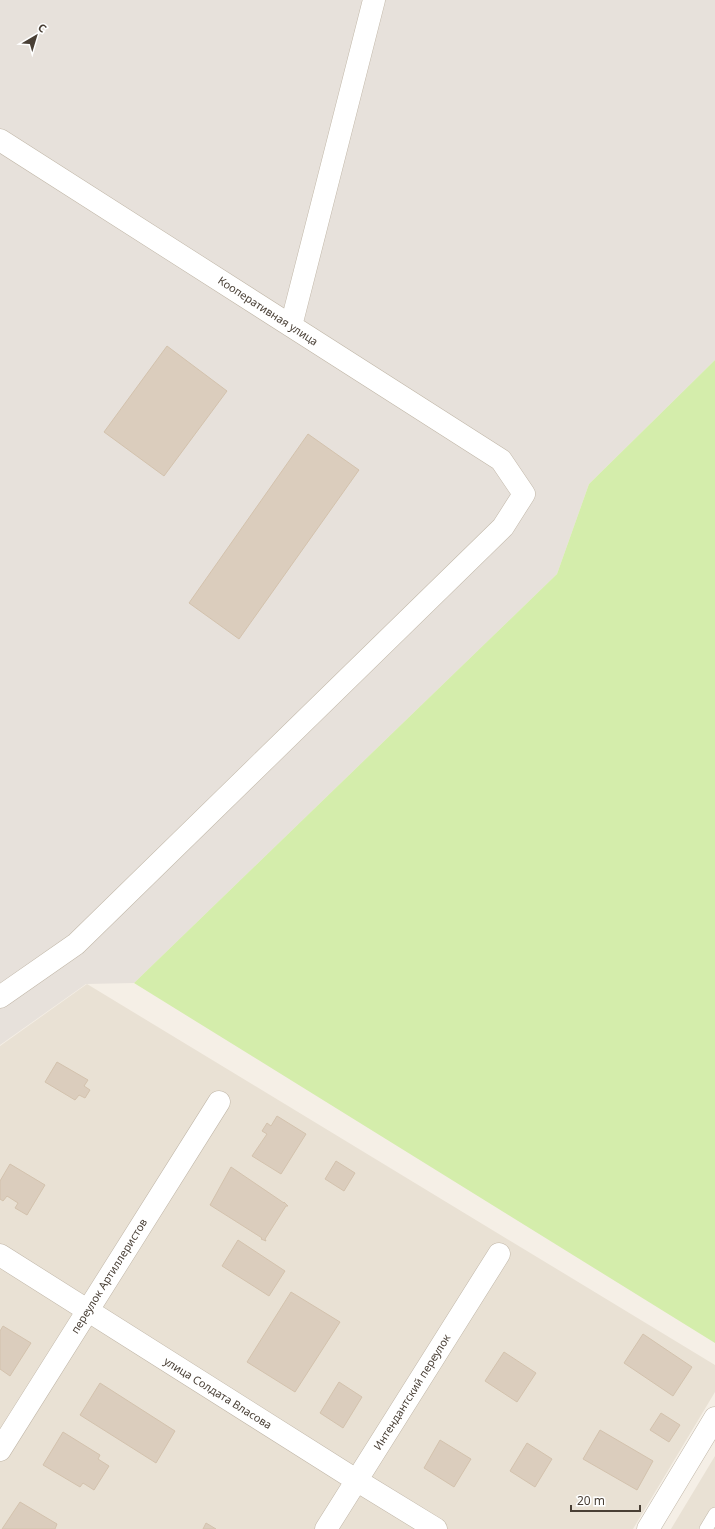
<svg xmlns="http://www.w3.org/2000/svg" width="715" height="1529" font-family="'Noto Sans',sans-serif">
  <rect width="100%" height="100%" fill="#f5efe6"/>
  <path fill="#e9e1d4" d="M87,984L715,1365V1392L633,1529H0V1046Z
    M715,1456V1529H671Z"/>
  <path fill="#e7e1db" d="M0,0H715V360L589,484L557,574L134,983L86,984L0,1045Z"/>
  <path fill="#d4edab" d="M715,360V1343L134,983L557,574L589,484Z"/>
  <path fill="#dbcdbd" stroke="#d3c2ad" d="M167,346L227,391L164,476L104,432Z
    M308,434L359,470L239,639L189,603Z
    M57,1062L88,1080L84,1086L90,1090L85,1098L79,1095L75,1100L45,1082Z
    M277,1116L306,1134L281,1174L252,1156L267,1134L262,1131L267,1123L271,1126Z
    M336,1161L355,1173L344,1191L325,1179Z
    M10,1164L45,1185L27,1215L15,1208L18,1203L7,1196L3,1201L0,1199V1181Z
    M231,1167L284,1203V1202L288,1206H286L265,1239L266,1241L261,1239L262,1238L210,1205Z
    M238,1240L285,1271L269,1296L222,1266Z
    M291,1292L340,1322L295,1392L247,1362Z
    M3,1326L31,1343L10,1376L0,1369V1331Z
    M643,1334L692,1367L673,1396L624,1363Z
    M504,1352L536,1373L517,1402L485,1381Z
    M339,1382L362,1397L343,1428L320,1413Z
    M100,1383L175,1431L156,1463L80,1415Z
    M661,1413L680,1425L669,1442L650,1430Z
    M600,1430L653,1461L637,1490L583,1459Z
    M63,1432L100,1455L98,1459L109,1466L94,1490L83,1483L80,1487L43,1465Z
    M440,1440L471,1459L454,1487L424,1468Z
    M527,1443L552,1459L535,1487L510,1471Z
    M20,1502L57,1524L55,1529H2Z
    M206,1523L216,1529H203Z"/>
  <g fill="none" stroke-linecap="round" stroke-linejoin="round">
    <g stroke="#c1b7a8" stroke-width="14">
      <path id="service" d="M706,1529L715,1514"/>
    </g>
    <g stroke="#c1b7a8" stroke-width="23">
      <path id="minor" d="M0,140L501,460L524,494L503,527L76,944L0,997
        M291,326L374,0
        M0,1255L356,1480L436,1529
        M0,1450L219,1102
        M326,1529L499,1254
        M648,1529L715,1418"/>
    </g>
    <use href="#service" stroke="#fff" stroke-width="13"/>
    <use href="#minor" stroke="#fff" stroke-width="22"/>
  </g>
  <g text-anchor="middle" stroke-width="3.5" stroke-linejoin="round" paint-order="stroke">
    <g font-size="11" fill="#493f35" stroke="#fff">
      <text transform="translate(268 311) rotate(33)" y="4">Кооперативная улица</text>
      <text transform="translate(109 1276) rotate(-58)" y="4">переулок Артиллеристов</text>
      <text transform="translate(412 1392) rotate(-58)" y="4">Интендантский переулок</text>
      <text transform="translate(218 1393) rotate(32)" y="4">улица Солдата Власова</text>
    </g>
  </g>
  <g transform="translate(36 36) rotate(38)" stroke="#ffffff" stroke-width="3" paint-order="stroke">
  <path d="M0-3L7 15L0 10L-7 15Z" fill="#493f35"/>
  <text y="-6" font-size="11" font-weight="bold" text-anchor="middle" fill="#493f35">С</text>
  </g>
  <path d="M571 1505v6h69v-6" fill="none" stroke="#493f35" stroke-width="2"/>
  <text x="577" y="1505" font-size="12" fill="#493f35" stroke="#ffffff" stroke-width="3" paint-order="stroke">20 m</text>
</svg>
